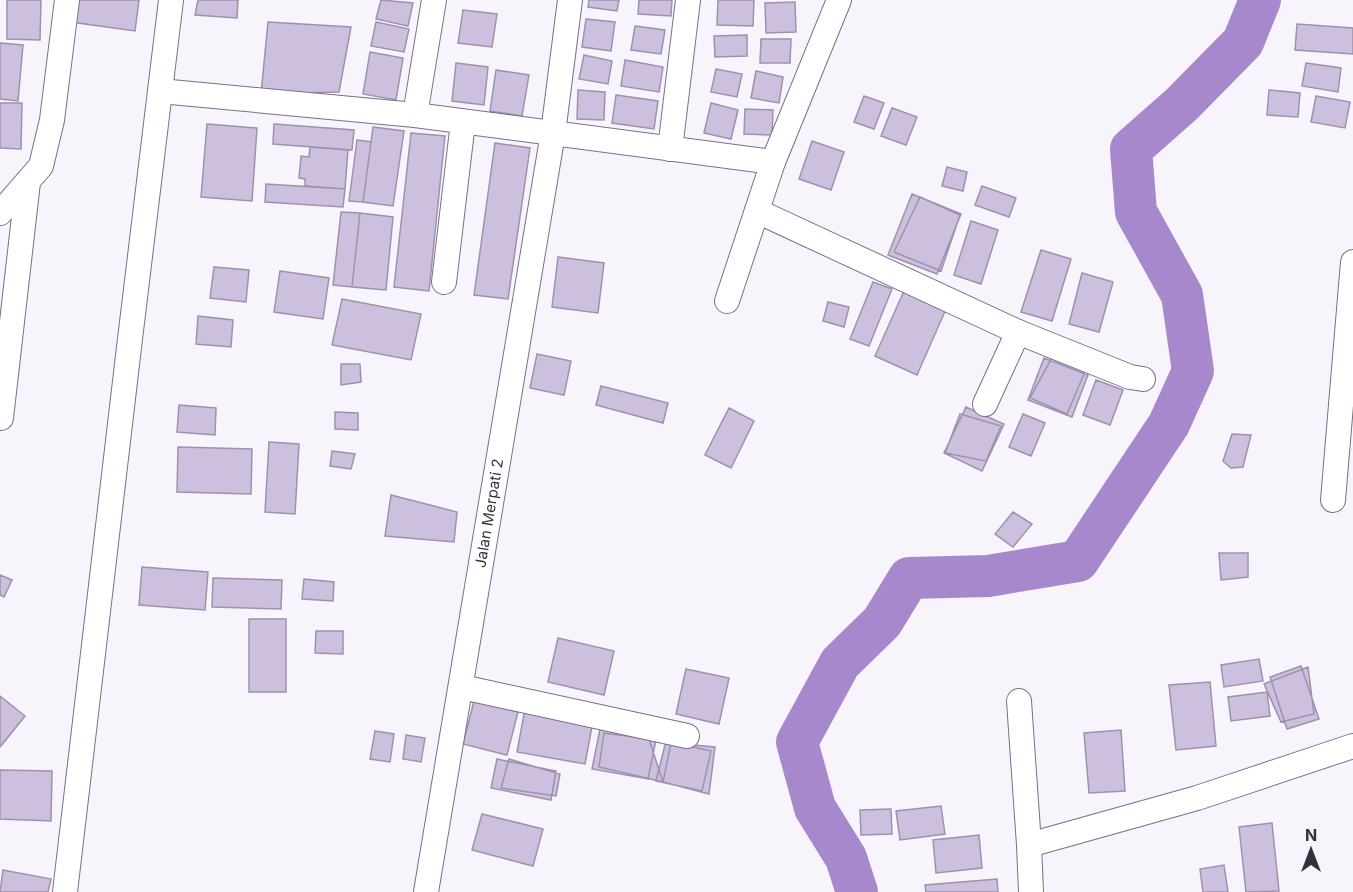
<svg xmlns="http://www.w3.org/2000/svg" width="1353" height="892" font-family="Inter,sans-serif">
  <rect width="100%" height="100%" fill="#f7f5fb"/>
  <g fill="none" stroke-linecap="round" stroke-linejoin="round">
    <path stroke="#a888cd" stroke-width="42" d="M857,892L846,858L815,808L797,742L840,663L882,622L909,578L988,576L1078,561L1169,424L1193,371L1182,295L1136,212L1131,149L1182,104L1243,42L1260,0"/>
  </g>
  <path fill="#cdc0df" stroke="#9e91af" stroke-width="1.5" d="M7,0H41L40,40L7,39Z
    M73,0H139L135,31L71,22Z
    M198,0H238L237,18L195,15Z
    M381,0L413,3L408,26L376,19Z
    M589,0H619L617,11L588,7Z
    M639,0H672L671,16L638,14Z
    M718,0H754L753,26L717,25Z
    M795,2L796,32L766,33L765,3Z
    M463,10L497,14L492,47L458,43Z
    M586,19L615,22L611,51L582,47Z
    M268,22L351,27L339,92L261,94Z
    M376,22L409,29L404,52L371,46Z
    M1297,24L1353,28V54L1295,50Z
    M635,26L665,30L661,54L631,50Z
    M747,35V56L715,57L714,36Z
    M761,39H791L790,63H760Z
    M0,43L23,45L18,101L0,99Z
    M370,52L403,58L396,100L363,94Z
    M584,55L612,61L608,84L579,79Z
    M625,60L663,67L659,92L621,86Z
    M456,63L488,67L484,105L452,101Z
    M1306,63L1341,68L1338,92L1302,86Z
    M716,69L742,74L737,97L711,92Z
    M496,70L529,75L522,116L490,111Z
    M756,71L783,77L779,103L751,98Z
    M578,90L605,92L604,120L577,119Z
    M1269,90L1300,93L1298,117L1267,115Z
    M616,95L658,101L654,129L612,123Z
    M864,96L884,103L874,129L854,122Z
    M1316,96L1350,102L1345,128L1311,122Z
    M0,103H22L21,149L0,148Z
    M711,103L738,110L731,139L704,133Z
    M892,108L917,117L906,145L881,136Z
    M745,109L773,110L772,135L744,134Z
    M207,124L257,128L252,201L201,197Z
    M274,124L354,130L352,150L273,144Z
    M373,127L404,131L393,206L363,202Z
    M411,133L445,136L429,291L394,287Z
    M357,140L371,142L363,202L349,201Z
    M812,141L844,152L831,190L799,179Z
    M495,143L530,148L508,299L474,295Z
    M310,147L348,150L345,189L305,186V179L299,178L301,156L309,157Z
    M947,167L967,172L963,191L942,186Z
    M266,184L345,189L343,207L265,202Z
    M982,186L1016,198L1009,217L975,205Z
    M912,194L961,214L937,274L888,255Z
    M920,197L960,215L941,271L894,252Z
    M341,212L360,213L352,287L333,285Z
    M360,213L393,217L386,290L352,287Z
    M971,221L998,230L981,284L954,275Z
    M1041,250L1071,259L1052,321L1021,312Z
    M558,257L604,263L598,313L552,307Z
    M214,267L249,270L246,302L210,298Z
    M280,271L329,278L323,319L274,312Z
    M1082,273L1113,282L1099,332L1069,324Z
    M873,282L892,289L869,346L850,339Z
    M904,291L946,309L917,375L875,356Z
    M342,299L421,314L411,360L332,345Z
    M828,302L849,307L844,327L823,321Z
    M198,316L233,320L231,347L196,344Z
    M537,354L571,361L564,395L530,388Z
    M1054,354L1087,367L1067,414L1030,398Z
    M1044,358L1088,375L1072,417L1028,400Z
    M341,364H360L361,382L341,385Z
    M1096,380L1123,390L1110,425L1083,415Z
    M601,386L668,403L663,423L596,405Z
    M179,405L216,408L215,435L177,432Z
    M966,407L1004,424L982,471L944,453Z
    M729,408L754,421L731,468L705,455Z
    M335,412L358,413V430L335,429Z
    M960,414L1001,426L986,461L945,453Z
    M1023,414L1045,423L1031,456L1009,447Z
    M1232,434L1251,435L1243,467L1231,468L1223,461Z
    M269,442L299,444L295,514L265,512Z
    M178,447L252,449L251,494L177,492Z
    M332,451L355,454L351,469L330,466Z
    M391,495L457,512L454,542L385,536Z
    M1013,512L1032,524L1013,547L995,534Z
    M1219,553H1248V577L1221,580Z
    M142,567L208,572L205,610L139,605Z
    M0,575L12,580L4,597L0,595Z
    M213,578L282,580L281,609L212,607Z
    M304,579L334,582L333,601L302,599Z
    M249,619H286V692H249Z
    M316,631H343V654L315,653Z
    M558,638L614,651L604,695L548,682Z
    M1259,659L1263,681L1224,687L1221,665Z
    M1301,666L1319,719L1287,729L1270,677Z
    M1308,667L1314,714L1281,722L1264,684Z
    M686,669L729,678L719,724L676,714Z
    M1210,682L1216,746L1176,750L1169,685Z
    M1267,692L1270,716L1231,721L1228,697Z
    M0,696L25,716L0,747Z
    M474,701L518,712L507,755L463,744Z
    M525,709L593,721L585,764L517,752Z
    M600,729L656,740L648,779L592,769Z
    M1121,730L1125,791L1089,793L1084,733Z
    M375,731L394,734L390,762L370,759Z
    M604,733L649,739L663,782L599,767Z
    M406,735L425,738L421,762L403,759Z
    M666,741L711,751L702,791L656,781Z
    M671,743L715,747L709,794L663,782Z
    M497,759L556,771L551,800L491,788Z
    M509,759L560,774L556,796L501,788Z
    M0,770L52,771L51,821L0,819Z
    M941,806L945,834L900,840L896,811Z
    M891,809L892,834L861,835L860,810Z
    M482,814L543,829L533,866L472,850Z
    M1272,823L1279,891L1246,892L1239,827Z
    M979,835L982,868L936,873L933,840Z
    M1224,865L1228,892H1203L1200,869Z
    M3,870L51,879L48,892H0Z
    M997,879L998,892H926L925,885Z"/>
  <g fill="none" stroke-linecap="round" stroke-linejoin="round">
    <g stroke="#7a6e8a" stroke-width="26">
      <g id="street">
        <path d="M160,91L415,115L773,162L727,301"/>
        <path d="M415,115L434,0"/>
        <path d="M670,149L688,0"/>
        <path d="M773,162L839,0"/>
        <path d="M757,211L1018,332L1130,377L1143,379"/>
        <path d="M0,213L41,166L52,120L67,0"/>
        <path d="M444,282L463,122"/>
        <path d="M985,404L1018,332"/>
        <path d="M1,418L28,182"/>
        <path d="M1333,500L1353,262"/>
        <path d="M462,687L687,736"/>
        <path d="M1019,701L1029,845"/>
        <path d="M65,892C102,595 133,297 171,0"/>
        <path id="s1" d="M426,892L553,133L570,0"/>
        <path d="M1031,892L1029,845L1197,798L1353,746"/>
      </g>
    </g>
    <use href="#street" stroke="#fff" stroke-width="24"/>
  </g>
  <g text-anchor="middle" stroke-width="4.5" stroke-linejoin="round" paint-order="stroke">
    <g font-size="15" fill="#36303d" stroke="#f7f5fb">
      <text dy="5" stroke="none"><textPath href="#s1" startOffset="384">Jalan Merpati 2</textPath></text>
    </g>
  </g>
  <g transform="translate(1311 850)" stroke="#f7f5fb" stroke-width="4.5" paint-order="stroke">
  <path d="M0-4.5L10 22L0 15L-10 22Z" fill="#36303d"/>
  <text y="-9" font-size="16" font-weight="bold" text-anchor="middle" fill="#36303d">N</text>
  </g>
</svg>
